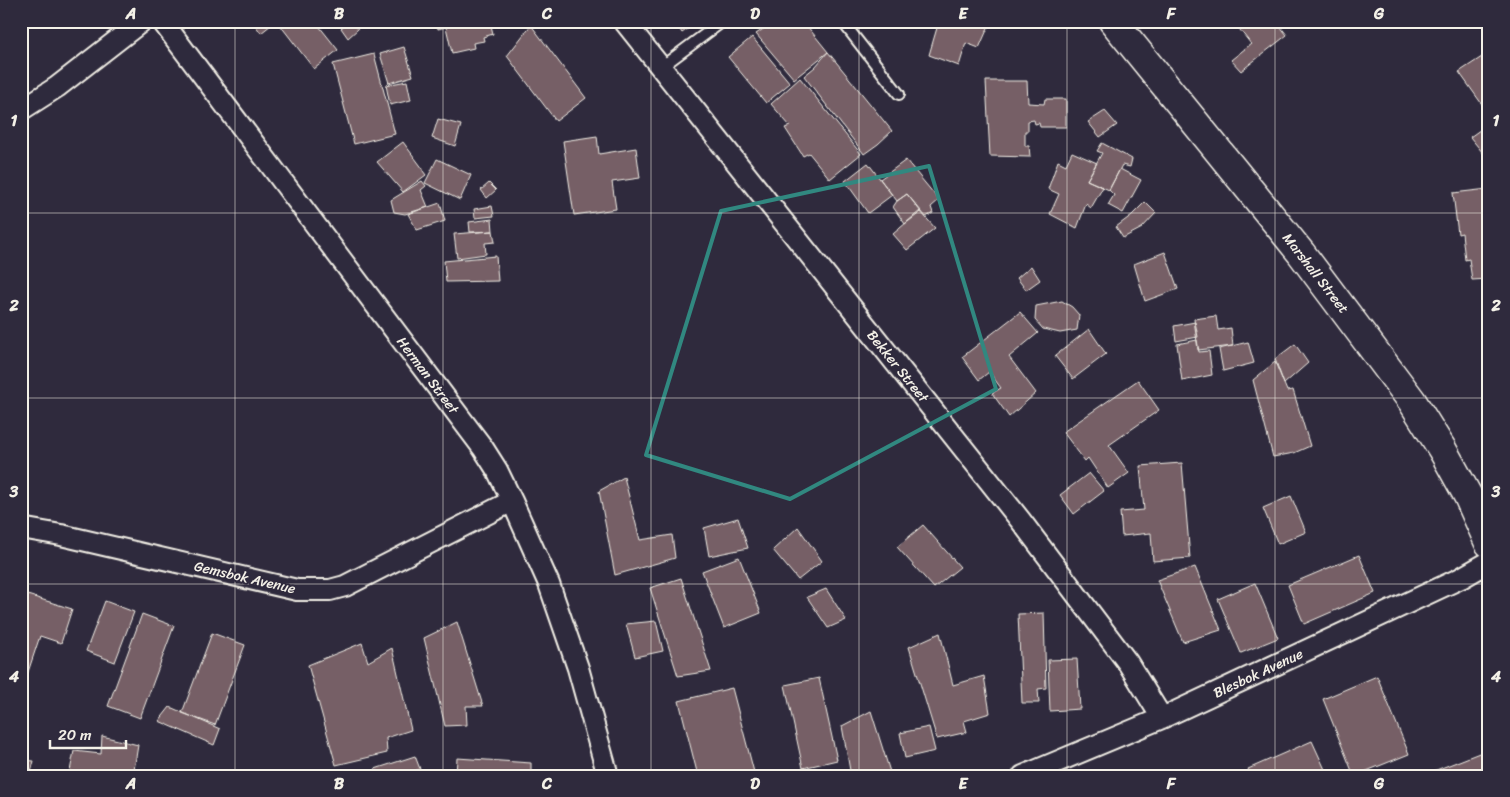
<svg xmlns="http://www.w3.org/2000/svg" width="1510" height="797" font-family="Sriracha,sans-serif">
  <rect width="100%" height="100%" fill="#2f2a3d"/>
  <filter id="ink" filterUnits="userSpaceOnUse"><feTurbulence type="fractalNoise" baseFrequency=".02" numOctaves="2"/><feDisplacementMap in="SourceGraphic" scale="10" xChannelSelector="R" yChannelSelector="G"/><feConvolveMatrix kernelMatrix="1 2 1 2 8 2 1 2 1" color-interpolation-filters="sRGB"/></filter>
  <g filter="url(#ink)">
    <path fill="#765e66" stroke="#f4f1e8" d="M252,21H276L261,33Z
      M277,21H315L338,50L314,69Z
      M326,21H336L330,27Z
      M349,21H351L358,29L348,38L341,28Z
      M362,21H375L366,27Z
      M436,21H490L493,34L483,37L484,41L473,43L474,48L452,53L446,27L438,29Z
      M674,21H699L682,33Z
      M775,21H803L828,52L794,79L756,34Z
      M939,21H991L979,48L966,43L959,66L929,55Z
      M1233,21H1276L1287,35L1241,71L1231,60L1251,44Z
      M531,25L586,98L556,121L507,56Z
      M752,37L790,83L766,103L728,57Z
      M404,47L413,76L389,83L380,54Z
      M828,52L892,131L878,144L864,154L804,76L815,67Z
      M1488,53L1489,54V114L1459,72Z
      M374,54L395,134L354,144L333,64Z
      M800,78L861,154L830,179L809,153L803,156L785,128L790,126L771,104Z
      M407,81L411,100L390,105L386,85Z
      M986,81H1027L1028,103L1044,104L1045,99H1066V127H1040L1039,123L1035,124L1034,120L1028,121V131H1025V146H1029L1030,157L990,156Z
      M1105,111L1117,125L1100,137L1088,122Z
      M438,119L461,125L455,146L432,138Z
      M1484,127L1489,133V149L1483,153L1470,137Z
      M597,136L599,154L636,148L640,178L612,182L616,209L574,215L563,141Z
      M403,142L423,169V171L426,175L403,192L377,162Z
      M1102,143L1132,159L1130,167L1122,165L1109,190L1087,180L1102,153L1097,151Z
      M1072,152L1097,163L1087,180L1103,187L1091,208L1086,204L1077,228L1050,214L1059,194L1048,189L1058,161L1066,165Z
      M437,159L471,175L460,200L425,183Z
      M906,160L939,200L931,207L933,213L926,217L907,194L897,201L880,179Z
      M868,163L892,195L868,213L845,181Z
      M1120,169L1141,180L1123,213L1108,205L1114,195L1109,190Z
      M422,181L426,186L421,190L428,207L405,214L394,212L391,200Z
      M489,183L496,190L487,198L481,190Z
      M1488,189L1489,279L1472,280L1469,259L1465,260L1462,233L1458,234L1453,193Z
      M907,194L921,212L905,224L893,207L897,201Z
      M1145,202L1156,213L1142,228L1123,238L1116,227L1132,215Z
      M440,203L445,221L417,230L408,214Z
      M492,206L494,216L475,218L474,209Z
      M920,211L935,228L907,250L893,234Z
      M492,219L493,231L470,232L469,222Z
      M493,231L495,242L485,243L486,254L457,258L454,234Z
      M1165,252L1178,289L1145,301L1134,264Z
      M496,256L498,281L446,282L444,261Z
      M1031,266L1040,280L1026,290L1017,278Z
      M1062,301L1072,307L1079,315L1077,330L1060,333L1043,329L1035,320L1036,306Z
      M1020,312L1038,333L1009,357L1036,393L1009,417L992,393L1001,388L989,372L979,380L962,357Z
      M1216,316L1218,330L1231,328L1233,346L1198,350L1194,319Z
      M1195,322L1198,337L1176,341L1174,326Z
      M1089,329L1106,354L1073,379L1055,356Z
      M1197,340L1199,352L1209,351L1212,375L1182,381L1177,344Z
      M1248,342L1254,363L1223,371L1219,349Z
      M1295,344L1308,363L1284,384L1275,359Z
      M1275,362L1287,391L1293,390L1310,446L1294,453L1273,457L1253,380Z
      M1138,380L1159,410L1109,445L1129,473L1108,488L1088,458L1085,461L1063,432Z
      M1182,463L1190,558L1153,561L1151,533L1122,536L1120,512L1144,510L1140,466Z
      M1089,473L1104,491L1074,514L1060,495Z
      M624,477L640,540L672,535L675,558L615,575L599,491Z
      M1291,496L1306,532L1278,544L1263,508Z
      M738,518L748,548L709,556L704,528Z
      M923,525L960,567L934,588L897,547Z
      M798,527L822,561L798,580L773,550Z
      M1359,555L1375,593L1304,624L1288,585Z
      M739,557L761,613L724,628L702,571Z
      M1195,567L1221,630L1183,642L1157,580Z
      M681,578L711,671L678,676L650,588Z
      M1255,583L1278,638L1241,653L1218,599Z
      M826,589L846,620L828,628L807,597Z
      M21,593L72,609L61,643L40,636L21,693Z
      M105,601L134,612L115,662L86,651Z
      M1044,613L1046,688L1038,689L1039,703H1022L1018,614Z
      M142,614L174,626L140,718L108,706Z
      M656,621L663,651L635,657L626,624Z
      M457,622L483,706H466L467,725L445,726L424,638Z
      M212,633L245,645L215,725L182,713Z
      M940,633L953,685L984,676L990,713L964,721L967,732L937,739L909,647Z
      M362,643L368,662L392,648L411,730L386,738L387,753L336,765L308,665Z
      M1077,659L1080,709L1050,711L1048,660Z
      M1377,676L1409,754L1354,776L1323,699Z
      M819,678L837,760L803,768L785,685Z
      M732,688L755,776H698L679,701Z
      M170,707L220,729L214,745L159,721Z
      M871,711L890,772L879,776H851L842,726Z
      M929,727L935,751L905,758L900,733Z
      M102,736L138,745L133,776H69L74,751L101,754Z
      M1312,741L1328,776H1251L1248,769Z
      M1482,752L1489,771V776H1421Z
      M415,756L420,769L412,772L413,776H378L375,769Z
      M457,758L531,763V776H456Z
      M21,760L34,761L30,776H21Z
      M39,773L63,776H38Z"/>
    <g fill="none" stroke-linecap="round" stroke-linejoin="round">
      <g stroke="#f4f1e8" stroke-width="14">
        <path id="lane" d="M842,21L899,94
          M660,68L723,21"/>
      </g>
      <g stroke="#f4f1e8" stroke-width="24">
        <path id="street" d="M162,21L483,448L497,470L512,501L549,584L578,668L608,776
          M624,21L1021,521L1128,663L1162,718
          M21,110L57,87L142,21
          M21,528L61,535L297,590H330L345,586L512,501
          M1023,776L1162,718L1461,578L1489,562"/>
      </g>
      <g stroke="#f4f1e8" stroke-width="31">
        <path id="secondary" d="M1113,21L1301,253L1412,401L1442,449L1468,496L1489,543"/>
      </g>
      <use href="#lane" stroke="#2f2a3d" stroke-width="10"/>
      <use href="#street" stroke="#2f2a3d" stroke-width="20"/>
      <use href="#secondary" stroke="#2f2a3d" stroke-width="28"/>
    </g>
  </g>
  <path fill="none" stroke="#318880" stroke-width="4" stroke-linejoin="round" d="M929,166L996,389L790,499L646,455L721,211Z"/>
  <path fill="none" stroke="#f4f1e8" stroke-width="1" stroke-opacity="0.55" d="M235,21V776M443,21V776M651,21V776M859,21V776M1067,21V776M1275,21V776M21,213H1489M21,398H1489M21,584H1489"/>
  <g text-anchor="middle" stroke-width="4" stroke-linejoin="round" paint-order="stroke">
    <g font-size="14" fill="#f4f1e8" stroke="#2f2a3d">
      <text transform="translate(1316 273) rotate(52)" y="5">Marshall Street</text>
      <text transform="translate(898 366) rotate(51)" y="5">Bekker Street</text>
      <text transform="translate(428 375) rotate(53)" y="5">Herman Street</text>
      <text transform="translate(245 577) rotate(13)" y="5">Gemsbok Avenue</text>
      <text transform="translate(1258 673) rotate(-25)" y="5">Blesbok Avenue</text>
    </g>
  </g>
  <rect width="1510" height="797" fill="none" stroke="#2f2a3d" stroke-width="55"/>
  <path d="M50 740v8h76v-8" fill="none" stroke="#f4f1e8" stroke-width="2.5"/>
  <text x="58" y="740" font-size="15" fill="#f4f1e8" stroke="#2f2a3d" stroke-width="4" paint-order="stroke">20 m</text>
  <rect x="28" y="28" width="1454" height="742" fill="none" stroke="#f4f1e8" stroke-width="2"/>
  <g font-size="16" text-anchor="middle" font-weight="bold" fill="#f4f1e8">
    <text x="131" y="19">A</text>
    <text x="339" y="19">B</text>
    <text x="547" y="19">C</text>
    <text x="755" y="19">D</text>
    <text x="963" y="19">E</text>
    <text x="1171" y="19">F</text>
    <text x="1379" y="19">G</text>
    <text x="14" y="126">1</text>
    <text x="1496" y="126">1</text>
    <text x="14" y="311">2</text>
    <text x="1496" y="311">2</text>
    <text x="14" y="497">3</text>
    <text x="1496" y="497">3</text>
    <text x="14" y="682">4</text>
    <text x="1496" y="682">4</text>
    <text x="131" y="789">A</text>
    <text x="339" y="789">B</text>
    <text x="547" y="789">C</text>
    <text x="755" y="789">D</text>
    <text x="963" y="789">E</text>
    <text x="1171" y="789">F</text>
    <text x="1379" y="789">G</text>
  </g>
</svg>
